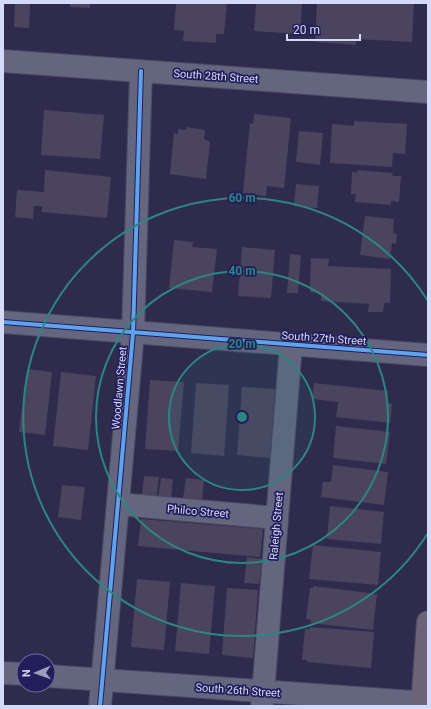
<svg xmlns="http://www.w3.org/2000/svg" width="431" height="709" font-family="Roboto,sans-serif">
  <rect width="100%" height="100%" fill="#2e2b4c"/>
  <path fill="#4a445f" d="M15,3L30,4L29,28L14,27Z
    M70,3H90V8L70,7Z
    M176,3H227L224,34H216V43L183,41L184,31L174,30Z
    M256,3H302L300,34L254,31Z
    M317,3H414L412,42L356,39V45L315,42Z
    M44,110L104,115L100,159L41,155Z
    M254,114L291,118L284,188L267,186L266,196L243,193L250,123L253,124Z
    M354,121L407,124L405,154L393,153L392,167L330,163L332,124L354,126Z
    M186,127L205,130L204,139L210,142L206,179L170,174L174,133L178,134V129L186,130Z
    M299,131L323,133L320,165L296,162Z
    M45,170L111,177L107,218L42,212V206H34L33,219L15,217L17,190L44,192Z
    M357,170L393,173L392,176H401L399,202L391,201V205L355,202L356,194H351L352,172L357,173Z
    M296,184L319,186L317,208L294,206Z
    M365,216L394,219L393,233L397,234L396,244L392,243L390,259L360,255Z
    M174,240L193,242L192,247L217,249L212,292L169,288Z
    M242,247L275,250L271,298L238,296Z
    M290,254L301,255L298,293H287Z
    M311,258L329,259L328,266L391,269L390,303H384L383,312H368L369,304L321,301V293L310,292Z
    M27,369L52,372L45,435L19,432Z
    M61,372L96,376L88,450L53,446Z
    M150,380L184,382L178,451L145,449Z
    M196,383L229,385L224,456L191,453Z
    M314,383L388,391L387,403L392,404L390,423L336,417L338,402L312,399Z
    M242,387L275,389L270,458L237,455Z
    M336,426L390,432L386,464L333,458Z
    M333,465L388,472L384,505L321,497L323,482H331Z
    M144,476L159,477L156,500L142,498Z
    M161,478L173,479L171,500L158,498Z
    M186,478L204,480L202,501L183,499Z
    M62,485L85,487L81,520L58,517Z
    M330,506L384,512L381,544L327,539Z
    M141,519L263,529L260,557L138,546Z
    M313,545L381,552L378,585L309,579Z
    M247,557L262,559L259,584L244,583Z
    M137,579L170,582L164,650L131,647Z
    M181,583L215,586L209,654L175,651Z
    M313,586L377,594L373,630L311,623V620L306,619L310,588H313Z
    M227,588L258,590L253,658L222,655Z
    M310,627L374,632L371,668L307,662V660H302L305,629H310Z"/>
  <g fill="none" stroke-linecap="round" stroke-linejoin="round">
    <g stroke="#4a4863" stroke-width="24">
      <path id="minor" d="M3,61L428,92
        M3,322L428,355
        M118,504L277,518
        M3,673L24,674
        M48,676L428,703
        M100,706L133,333L141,71
        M262,706L291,345"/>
    </g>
    <g stroke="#4a4863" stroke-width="24">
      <path id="major" d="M422,706L428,622"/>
    </g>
    <use href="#minor" stroke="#64657f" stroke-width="22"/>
    <use href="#major" stroke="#6b6478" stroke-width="22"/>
    <g stroke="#211e5a" stroke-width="6">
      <path id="cycleway" d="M3,322L428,355
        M100,706L133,333L141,71"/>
    </g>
    <use href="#cycleway" stroke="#60a3ed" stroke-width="4"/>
  </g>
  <circle cx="242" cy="417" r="73" fill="#2d8583" fill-opacity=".12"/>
  <g fill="none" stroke="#2d8583" stroke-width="2">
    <circle cx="242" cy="417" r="73"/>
    <circle cx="242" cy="417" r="146"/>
    <path d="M428 533A219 219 0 1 1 428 301"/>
  </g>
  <g text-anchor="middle" stroke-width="3.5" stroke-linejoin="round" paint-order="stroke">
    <g font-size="11" fill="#d6daf9" stroke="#211e5a">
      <text transform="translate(216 76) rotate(4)" y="4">South 28th Street</text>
      <text transform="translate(324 338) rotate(4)" y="4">South 27th Street</text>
      <text transform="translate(119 388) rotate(-85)" y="4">Woodlawn Street</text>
      <text transform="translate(198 511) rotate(5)" y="4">Philco Street</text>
      <text transform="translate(276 526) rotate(-85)" y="4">Raleigh Street</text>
      <text transform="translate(238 690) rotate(4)" y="4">South 26th Street</text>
    </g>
  </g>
  <circle cx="242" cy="417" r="6" fill="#2d8583" stroke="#211e5a" stroke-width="2"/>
  <g font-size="12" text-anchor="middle" font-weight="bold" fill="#2d8583" stroke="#211e5a" stroke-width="3.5" stroke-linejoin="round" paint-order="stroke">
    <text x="242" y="202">60 m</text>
    <text x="242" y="275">40 m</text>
    <text x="242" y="348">20 m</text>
  </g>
  <rect width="431" height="709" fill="none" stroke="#d6daf9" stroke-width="8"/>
  <g transform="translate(36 673) rotate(268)"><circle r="19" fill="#211e5a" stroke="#69699a"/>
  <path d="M0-3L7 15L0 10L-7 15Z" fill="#9b9dbc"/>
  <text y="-6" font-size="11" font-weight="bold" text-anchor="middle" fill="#d6daf9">N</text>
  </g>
  <path d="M287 34v6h73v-6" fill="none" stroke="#d6daf9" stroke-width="2"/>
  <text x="293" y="34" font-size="12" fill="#d6daf9" stroke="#211e5a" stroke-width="3" paint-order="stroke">20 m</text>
</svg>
